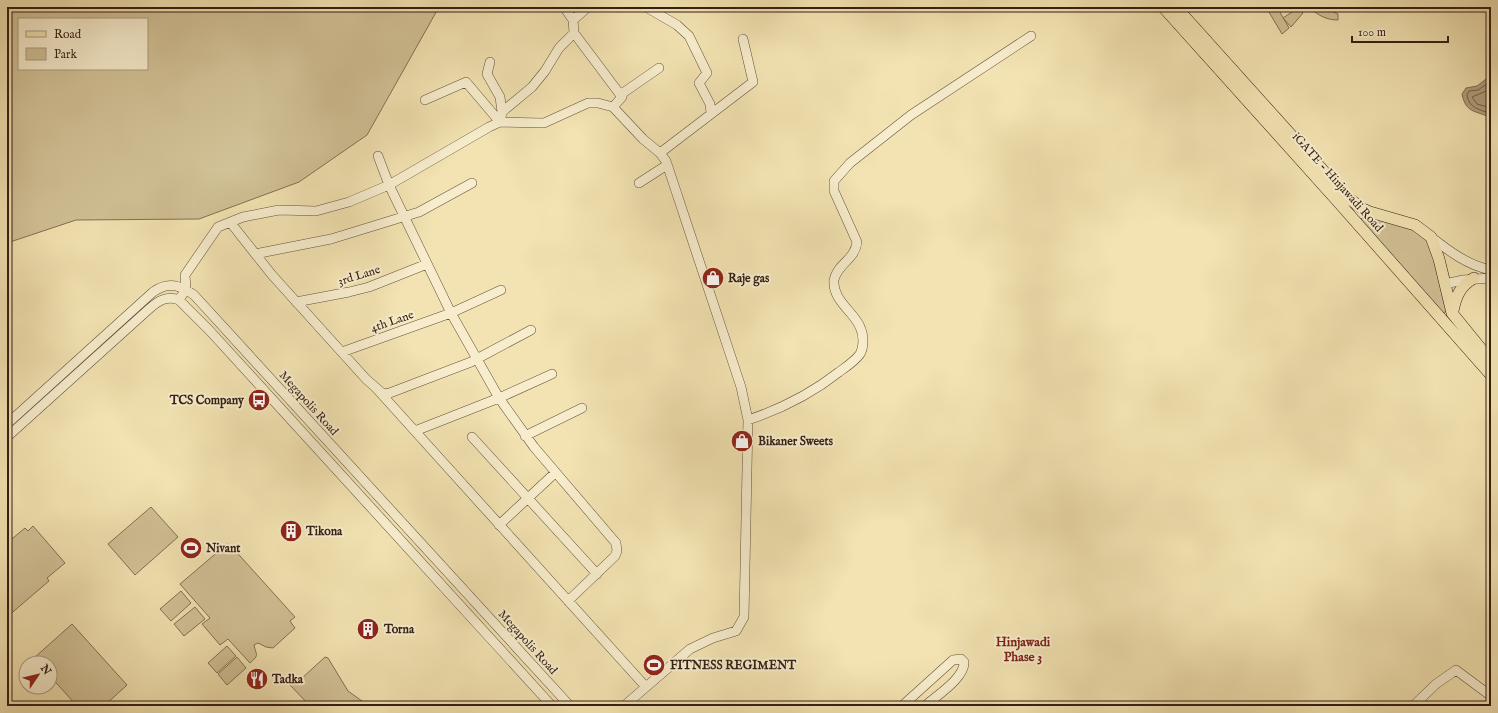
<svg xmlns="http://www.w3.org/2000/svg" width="1498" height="713" font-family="'IM FELL English',serif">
  <rect width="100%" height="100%" fill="#f3e3b2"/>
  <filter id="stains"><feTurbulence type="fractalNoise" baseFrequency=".005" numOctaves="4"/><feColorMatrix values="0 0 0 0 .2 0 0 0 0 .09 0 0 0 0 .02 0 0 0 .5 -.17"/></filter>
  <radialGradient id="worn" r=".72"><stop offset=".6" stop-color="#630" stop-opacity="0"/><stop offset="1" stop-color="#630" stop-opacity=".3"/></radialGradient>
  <path fill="#d2c297" stroke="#827056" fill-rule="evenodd" d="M7,7H439L367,135L299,182L199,219L76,220L7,243ZM19,19H147V69H19Z
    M1266,7H1277L1289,28L1282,34Z
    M1317,7H1322L1338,14V20C1327,20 1320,16 1312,10Z
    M1298,8L1303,13L1291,27L1283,18Z
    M1364,216C1377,219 1413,228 1423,235C1434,245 1443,295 1447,311L1443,313L1362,222L1361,219Z
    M151,507L178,537L135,575L108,544Z
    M33,526L65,563L47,578L49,581L7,617V543L25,528L28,531Z
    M227,544L231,546L295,617L290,621L295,628L273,648L266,647L258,643L254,645C256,656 260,654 250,663L228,639L220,645L202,624L210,618L180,584Z
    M181,591L191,603L171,621L160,609Z
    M195,607L205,619L184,636L174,624Z
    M72,624L127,685L104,706H77L50,676V663H38L34,658Z
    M227,646L236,656L217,673L208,663Z
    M237,657L246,668L227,685L218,674Z
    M325,657L328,658L348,691L369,706H310L289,684L290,680L301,679Z"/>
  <path fill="#b2a07c" stroke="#7f6c52" d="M1486,79L1491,81V118C1476,110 1466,114 1462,94L1466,88L1477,86Z"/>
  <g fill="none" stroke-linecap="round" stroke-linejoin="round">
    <path stroke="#726048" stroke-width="1" d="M1491,84H1487L1478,90L1469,91L1467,95C1469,109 1480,109 1491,114
      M1491,89L1472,97L1477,104L1491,108"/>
    <g stroke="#63503c" stroke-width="10">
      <path id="minor" d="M646,7L677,25L689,36L707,73L699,83L710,104L711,113
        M573,20L588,7
        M574,33L622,97L613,107
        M490,62L487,74L500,97L502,112
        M620,95L659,68
        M425,100L466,82L500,122
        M500,122L502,112L532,87L545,71L559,48L574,33L573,20L564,7
        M660,153L753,82L743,39
        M378,156L389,185L451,313L499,398L552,374
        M639,183L667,165
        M230,222L272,275L366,379L382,393L387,394L471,362L531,330
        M1431,237C1449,251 1467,265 1491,270
        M255,254L331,239L419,212L472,183
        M1445,284L1463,280L1491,278
        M179,300L186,289L185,275L218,227L243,217L279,210L316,211L349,202L389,185L489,127L500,122L544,123L588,103H598L613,107L643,139L660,153L666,161L741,387L748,420L744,617L736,631L713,638L690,649L624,706
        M296,302L349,292L369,287L427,264
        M342,352L451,313L501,290
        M376,388L646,687
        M748,420C781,409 811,394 839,372C846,367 855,361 860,354C864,347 864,335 860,327C854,312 832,300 834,280C837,264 855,260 857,242L834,191V181L850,163L911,115L1031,36
        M7,424L153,292C168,281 180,285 194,295L570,706
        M415,431L499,398L534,447L616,543L617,551L615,556L568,601
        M525,436L582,408
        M7,437L149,309C158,301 167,295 179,300L210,331L552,706
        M472,437L597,574
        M499,525L555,473
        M902,706L953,660L961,659L964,662C965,678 936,696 925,706
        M1413,706L1436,684L1456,670L1491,696"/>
    </g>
    <g stroke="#331f14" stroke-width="12">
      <path id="major" d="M1163,7L1340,204L1491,375
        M1176,7L1347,197L1363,209L1370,212L1415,225L1431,237L1439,259L1452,313L1491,361
        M1453,311C1456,296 1460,286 1474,278"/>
    </g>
    <use href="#minor" stroke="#f7edcd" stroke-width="9"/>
    <use href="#major" stroke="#f3e3b2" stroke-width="11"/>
  </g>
  <defs>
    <g id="shop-disc" transform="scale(1.15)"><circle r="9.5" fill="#8f2418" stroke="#f7edcd"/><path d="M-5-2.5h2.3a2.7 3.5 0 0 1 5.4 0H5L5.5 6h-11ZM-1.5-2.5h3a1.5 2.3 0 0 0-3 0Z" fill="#fff"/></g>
    <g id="bus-disc" transform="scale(1.15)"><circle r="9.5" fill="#8f2418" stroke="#f7edcd"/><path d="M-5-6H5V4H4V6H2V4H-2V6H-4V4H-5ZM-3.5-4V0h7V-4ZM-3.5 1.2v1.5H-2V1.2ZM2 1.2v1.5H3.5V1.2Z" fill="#fff"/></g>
    <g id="building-disc" transform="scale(1.15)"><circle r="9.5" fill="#8f2418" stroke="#f7edcd"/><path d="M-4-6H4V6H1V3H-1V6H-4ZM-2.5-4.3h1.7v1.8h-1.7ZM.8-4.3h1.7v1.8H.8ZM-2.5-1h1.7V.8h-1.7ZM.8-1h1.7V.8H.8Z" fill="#fff"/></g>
    <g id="stadium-disc" transform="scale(1.15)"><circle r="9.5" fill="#8f2418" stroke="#f7edcd"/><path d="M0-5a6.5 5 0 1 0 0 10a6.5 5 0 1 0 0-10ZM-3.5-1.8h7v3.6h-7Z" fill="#fff"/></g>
    <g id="restaurant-disc" transform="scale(1.15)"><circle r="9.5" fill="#8f2418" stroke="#f7edcd"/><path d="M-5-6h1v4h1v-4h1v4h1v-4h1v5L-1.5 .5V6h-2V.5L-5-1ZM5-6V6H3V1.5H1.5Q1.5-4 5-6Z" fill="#fff"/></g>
  </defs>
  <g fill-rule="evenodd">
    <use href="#shop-disc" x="713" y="278"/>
    <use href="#bus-disc" x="259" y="400"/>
    <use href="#shop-disc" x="742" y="441"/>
    <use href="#building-disc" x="291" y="531"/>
    <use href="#stadium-disc" x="191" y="548"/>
    <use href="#building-disc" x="368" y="629"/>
    <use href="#stadium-disc" x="654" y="665"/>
    <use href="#restaurant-disc" x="257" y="679"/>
  </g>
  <g text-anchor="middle" stroke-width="4" stroke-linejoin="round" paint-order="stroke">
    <g font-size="12" fill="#331f14" stroke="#f7edcd">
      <text transform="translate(1338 182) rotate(48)" y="4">iGATE - Hinjawadi Road</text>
      <text transform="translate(359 275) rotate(-17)" y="4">3rd Lane</text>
      <text transform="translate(392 321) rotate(-19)" y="4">4th Lane</text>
      <text transform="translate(309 403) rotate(48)" y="4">Megapolis Road</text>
      <text transform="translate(528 642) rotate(48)" y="4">Megapolis Road</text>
    </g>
    <g font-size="12" font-weight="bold" fill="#331f14" stroke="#f7edcd" text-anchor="start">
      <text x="728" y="282">Raje gas</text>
      <text x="244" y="404" text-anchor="end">TCS Company</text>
      <text x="758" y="445">Bikaner Sweets</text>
      <text x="306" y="535">Tikona</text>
      <text x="206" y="552">Nivant</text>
      <text x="384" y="633">Torna</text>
      <text x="670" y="669">FITNESS REGIMENT</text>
      <text x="272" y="683">Tadka</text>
    </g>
    <g font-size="13" font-weight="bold" fill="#7a1f14" stroke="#f7edcd">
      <text x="1023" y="646">Hinjawadi<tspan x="1023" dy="15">Phase 3</tspan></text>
    </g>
  </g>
  <rect width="1498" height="713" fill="none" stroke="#f3e3b2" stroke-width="24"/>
  <rect x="8" y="8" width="1482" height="697" fill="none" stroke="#331f14" stroke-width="2"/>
  <rect x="12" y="12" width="1474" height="689" fill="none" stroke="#331f14"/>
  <rect x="18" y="18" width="130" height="52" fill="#f7edcd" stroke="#a99b83"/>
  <rect x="26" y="31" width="20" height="6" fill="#f3e3b2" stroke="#a99b83"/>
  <text x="54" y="38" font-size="12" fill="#331f14">Road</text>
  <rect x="26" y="48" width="20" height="12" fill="#d2c297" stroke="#a99b83"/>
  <text x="54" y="58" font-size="12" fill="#331f14">Park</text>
  <g transform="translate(38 675) rotate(55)"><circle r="19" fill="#f7edcd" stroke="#a99b83"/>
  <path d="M0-3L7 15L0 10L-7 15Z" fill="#8f2418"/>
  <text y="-6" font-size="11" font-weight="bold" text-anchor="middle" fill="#331f14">N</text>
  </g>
  <path d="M1352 36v6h96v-6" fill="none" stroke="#331f14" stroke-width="2"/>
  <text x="1358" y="36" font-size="12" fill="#331f14" stroke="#f7edcd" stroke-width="3" paint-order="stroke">100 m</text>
  <rect width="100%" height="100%" filter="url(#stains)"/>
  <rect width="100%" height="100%" fill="url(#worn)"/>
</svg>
